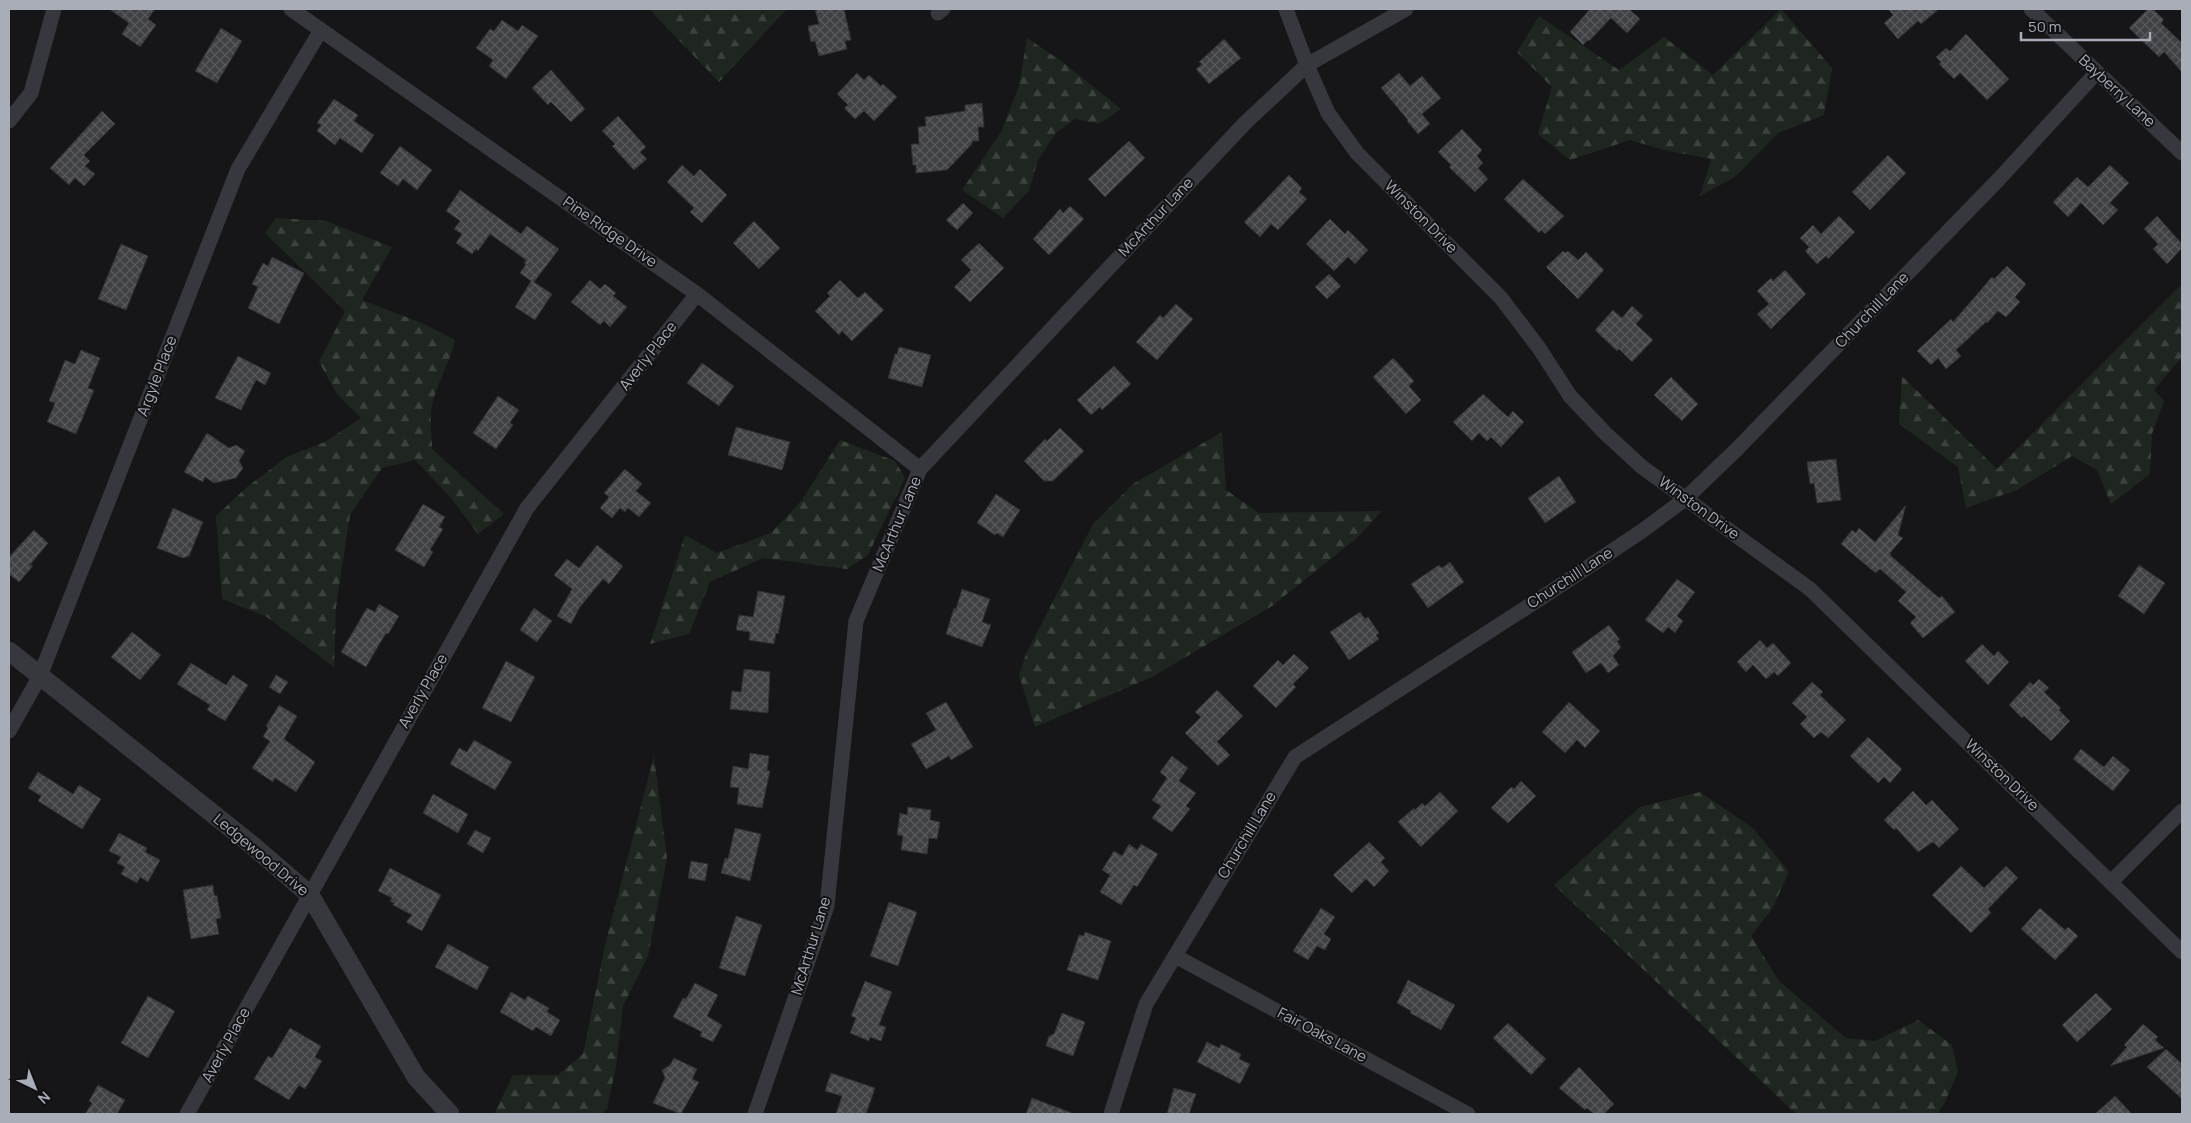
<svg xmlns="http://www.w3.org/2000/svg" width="2191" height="1123" font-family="Manrope,sans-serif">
  <defs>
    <pattern id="forest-firs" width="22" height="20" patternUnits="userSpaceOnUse" patternTransform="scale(1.25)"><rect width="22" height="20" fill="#1e261f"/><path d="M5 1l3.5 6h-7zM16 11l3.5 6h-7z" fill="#3c433d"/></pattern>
    <pattern id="building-cross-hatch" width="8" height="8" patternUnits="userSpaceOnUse" patternTransform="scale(1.25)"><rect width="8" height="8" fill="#404145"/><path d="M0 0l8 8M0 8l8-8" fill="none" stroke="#595a5e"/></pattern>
  </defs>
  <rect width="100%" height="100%" fill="#161618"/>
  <path fill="url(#forest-firs)" d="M649,9H787L719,82Z
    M1781,9L1832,68L1824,115L1778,133L1735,177L1700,196L1711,159L1664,150L1630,140L1570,160L1538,134L1552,87L1517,52L1539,16L1619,70L1664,37L1713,75Z
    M1027,38L1064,63L1121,109L1099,124L1075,119L1056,133L1038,160L1029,191L1003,218L962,190L1001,132L1019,86Z
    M276,218L326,221L392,247L362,300L422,323L455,340C450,365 433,388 431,414C430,425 432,437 432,449L504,514L478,534L451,498L415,460L382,468L350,515L336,607L334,667L267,617L222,599L216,516L247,487L288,456L325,442L361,418L337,394L319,362L345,311L265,233Z
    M2182,284V357L2154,390L2164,401L2152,434L2150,474L2111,504L2097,470L2072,456L2017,490L1966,508L1958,467L1899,424L1902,376L1997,469Z
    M1222,432L1226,490L1259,513L1382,511L1357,538L1272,606L1152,677L1035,727L1019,675L1026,654L1093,524L1133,484Z
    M840,440L895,461L905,478L868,555L847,569L763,558L710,582L689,634L650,644L685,535L717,553L771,533L802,500Z
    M654,756L667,858L648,956L623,1006L616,1066L607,1109L601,1114H494L513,1075H558L583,1054L605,945Z
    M1700,792L1753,828L1789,872L1772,909L1751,936L1779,981L1846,1038L1875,1041L1918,1020L1952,1045L1958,1072L1944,1104L1937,1114H1796L1554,885L1640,807Z"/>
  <path fill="url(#building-cross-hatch)" stroke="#303034" d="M109,9H155L148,19L156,25L140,47L122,34L129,23Z
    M815,9H844L851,40L845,41L847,49L819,56L815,41L811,42L808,26L819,24Z
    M1590,9H1629L1640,19L1627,33L1611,18L1589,41L1588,40L1583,45L1570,32Z
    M1888,9H1939L1921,24L1918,21L1898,39L1884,23L1893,15Z
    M2148,9H2153L2164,20L2161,23L2182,43V72L2164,52L2159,57L2129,28Z
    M502,20L518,31L522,25L538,36L506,79L489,66L493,60L476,48L490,29L494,31Z
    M221,28L242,41L217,83L195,71Z
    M1966,34L2009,79L1987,100L1960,73L1954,79L1939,64L1941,62L1936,57L1946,48L1950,51Z
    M1224,39L1241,58L1209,84L1196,69L1202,64L1199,62Z
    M551,70L585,109L571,122L551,102L548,105L532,88Z
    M857,73L864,80L869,75L881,86L883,84L897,97L874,121L864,111L855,119L844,108L848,105L837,94Z
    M1399,73L1410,86L1422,76L1441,98L1422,114L1430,124L1418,134L1407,121L1408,120L1381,88Z
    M334,99L358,115L354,121L374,135L362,153L340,138L335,145L317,131L321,125L317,123Z
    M982,103L984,127H978L979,141H972V144L947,170L916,173V165H913L911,144H919L918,127L926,126L925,117L965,111V105Z
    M102,111L115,124L84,155L90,161L85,166L95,174L84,186L75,178L69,185L50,168Z
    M618,116L646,147L640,152L647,159L634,170L612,146L615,144L602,131Z
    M1462,129L1482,150L1477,156L1483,163L1478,168L1488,179L1475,192L1449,167L1451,165L1438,152Z
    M1129,141L1145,158L1105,197L1088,179Z
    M400,146L432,170L417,190L403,179L398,186L380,173Z
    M1888,155L1906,173L1870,210L1852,192Z
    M682,165L694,176L700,169L727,195L702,223L690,212L694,208L667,182Z
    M2110,165L2129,183L2110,203L2118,210L2103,225L2081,203L2068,217L2053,202L2077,177L2088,187Z
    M1289,175L1302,188L1299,192L1307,199L1278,230L1271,224L1260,237L1244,222Z
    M1523,179L1564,216L1545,234L1541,230L1539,233L1504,199Z
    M460,190L521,234L527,226L559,249L534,282L552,294L535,320L515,307L531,281L520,273L526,264L524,263L526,260L490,234L478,251L476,249L472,254L456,243L462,234L454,229L460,221L446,211Z
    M963,203L973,213L957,230L946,220Z
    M1070,206L1084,219L1049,255L1033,239L1060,209L1063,213Z
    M1839,216L1855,232L1828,259L1826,256L1817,264L1805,251L1809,247L1800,238L1813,225L1821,234Z
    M2157,216L2182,244V248L2167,264L2153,249L2158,244L2144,229Z
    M1330,219L1345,234L1348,230L1368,250L1355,264L1348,257L1334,271L1306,244Z
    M754,221L780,248L759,269L733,243Z
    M979,243L1004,268L970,302L954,287L971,270L961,260Z
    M121,244L148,256L126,310L98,299Z
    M1563,251L1565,253L1568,251L1578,260L1586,252L1604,270L1578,299L1546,267Z
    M272,257L304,273L279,324L248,308L258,287L252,284L263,263L268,266Z
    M2007,266L2026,284L2015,297L2020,302L2006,317L1998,311L1987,323L1986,322L1956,350L1961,356L1946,369L1938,358L1931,365L1917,351L1951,319L1953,322L1992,277L1994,279Z
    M1785,270L1806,294L1771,329L1757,314L1769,304L1757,291L1771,278L1773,281Z
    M1329,274L1341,286L1327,299L1315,287Z
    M590,280L600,289L605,284L616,293L613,296L627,307L610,327L604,321L600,325L571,302Z
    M840,280L858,298L865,292L884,310L852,341L842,331L839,335L815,311L830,296L827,293Z
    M1176,304L1193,319L1157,360L1136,342L1160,315L1163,318Z
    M1632,306L1643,316L1636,324L1653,340L1632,362L1619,349L1617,351L1595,330L1613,310L1622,318Z
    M899,347L931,355L922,387L888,378L895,354H897Z
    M81,350L100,358L88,388L94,390L76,434L47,422L55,403L49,401L65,360L75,364Z
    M238,356L271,373L265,385L256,380L241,410L215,398Z
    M1393,358L1414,381L1409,386L1421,400L1406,414L1373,377Z
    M702,363L734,386L719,406L687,383Z
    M1114,366L1131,384L1102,410L1100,407L1091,415L1077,400Z
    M1671,377L1698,404L1682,421L1654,395Z
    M1483,394L1508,417L1513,411L1524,422L1501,447L1491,437L1487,441L1479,433L1472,441L1453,422Z
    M498,396L519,410L510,422L513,425L496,449L473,433Z
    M736,427L790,442L782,470L728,455Z
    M1060,428L1084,451L1053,481H1044L1024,461L1045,439L1047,441Z
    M207,433L229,448L236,445L245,451L239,461L243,468L236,478L214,483L205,477L203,482L184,472Z
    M1836,459L1841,500L1817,503L1814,483L1810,484L1807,462Z
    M625,469L642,484L636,491L651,503L639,517L628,508L625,512L620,508L612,518L600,508L609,497L604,493Z
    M1559,476L1576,502L1545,523L1528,498Z
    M996,494L1020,510L1003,537L997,533L995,535L977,523Z
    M423,504L445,517L439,527L443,529L430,550L433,552L424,567L395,550Z
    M1906,505L1898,535L1903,538L1890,553L1891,556L1939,598L1942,596L1955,612L1923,638L1910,623L1916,617L1898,601L1906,592L1880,569L1876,573L1873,571L1841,544L1852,530L1856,533L1859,528L1875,542Z
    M173,508L203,522L189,556L183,558L157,548Z
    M34,530L48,543L30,565L33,566L19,582L9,574V557Z
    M597,545L623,566L609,584L603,579L580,607L571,624L557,616L572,589L554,575L567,559L579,568Z
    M1450,562L1464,582L1428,608L1411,584L1439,565L1442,568Z
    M2139,565L2165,583L2144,614L2118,596Z
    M1677,579L1695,592L1677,616L1683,621L1675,633L1668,627L1663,633L1645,620Z
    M962,589L990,599L982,622L991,625L982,647L946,634L954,608L956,609Z
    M758,591L785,596L778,634L776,633L774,644L749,640L750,632L736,630L739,615L753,617Z
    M379,604L399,616L388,634L386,633L366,667L341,652L367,608L375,612Z
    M534,608L552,621L537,642L520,630Z
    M1360,612L1365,619L1368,617L1379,633L1376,635L1379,639L1349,660L1330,632Z
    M1609,625L1620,640L1617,641L1621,647L1613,656L1619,665L1608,673L1601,663L1586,673L1572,652Z
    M132,632L161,655L140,680L111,657Z
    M1760,640L1767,648L1773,643L1791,663L1778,676L1774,672L1766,679L1753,665L1746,672L1737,662Z
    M1982,644L1994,656L1998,651L2009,662L1988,685L1965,661Z
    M1294,654L1309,668L1293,684L1296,687L1276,708L1253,686L1278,660L1283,665Z
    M506,661L535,677L511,722L482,708Z
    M191,663L226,685L233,675L248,685L225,721L207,710L210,705L177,684Z
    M744,669L770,672L768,713L730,709L732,691L741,692Z
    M276,675L288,682L280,694L269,687Z
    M2039,679L2049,688L2044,692L2061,708L2059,710L2070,721L2051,741L2024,716L2022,718L2009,705L2030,682L2033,685Z
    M1812,682L1823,692L1820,695L1846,720L1828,738L1821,732L1814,738L1800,724L1807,717L1792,703Z
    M1217,690L1243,716L1217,742L1230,755L1218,766L1185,733L1201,717L1195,712Z
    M946,702L973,747L951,760L949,756L926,769L911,744L936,730L926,713Z
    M1569,702L1600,731L1585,748L1577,740L1565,753L1542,732Z
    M279,705L297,716L284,739L315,762L296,792L275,778L273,782L252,768L270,741L263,737L268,728L266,726Z
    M1868,737L1902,769L1890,783L1884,777L1878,783L1850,756Z
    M474,740L512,762L495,790L450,764L459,748L467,752Z
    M2081,749L2104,767L2113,756L2130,770L2113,791L2073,759Z
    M750,753L769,756L767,771H770L762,808L737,804L739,788L730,787L733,766L748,769Z
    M1172,756L1188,768L1179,781L1196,793L1186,806L1190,809L1172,832L1152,818L1161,806L1152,800L1167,778L1160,772Z
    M38,772L73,794L79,785L101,799L82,829L38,801L41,796L28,788Z
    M1521,781L1536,796L1508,823L1491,808L1511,787L1514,789Z
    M1913,791L1926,805L1932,800L1959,829L1939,848L1933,842L1918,852L1896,828L1894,830L1884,820Z
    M1440,792L1458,811L1421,847L1398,822L1414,808L1415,810L1422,803L1425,806Z
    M433,794L468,814L458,833L423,813Z
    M908,807L931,810L930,820L940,822L937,839L929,838L927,854L901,850L903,836L897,835L900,813L907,815Z
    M735,828L761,834L750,881L721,873L725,858L728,859Z
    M475,830L491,838L483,853L467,844Z
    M119,833L147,848L145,852L160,860L148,882L140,877L137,883L121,874L125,867L117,863L121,857L109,851Z
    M1369,842L1385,858L1381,862L1389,871L1374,887L1366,879L1352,893L1333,875Z
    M1129,844L1137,850L1141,844L1158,854L1137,887L1134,885L1121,905L1100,892L1110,875L1102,870L1114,851L1122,856Z
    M691,861L708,864L705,881L688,878Z
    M1961,866L1984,888L2006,866L2018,878L1988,909L1991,913L1971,933L1932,895Z
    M390,868L441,895L422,931L406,922L412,915L393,905L394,903L390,901L392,898L378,891Z
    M213,885L214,895L217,896L221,918L216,919L219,934L191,939L183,890Z
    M889,902L917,912L898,966L870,956Z
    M1321,908L1335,917L1324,934L1331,939L1325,950L1317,946L1308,960L1293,951Z
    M2040,908L2065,930L2068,927L2078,936L2055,960L2021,929Z
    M736,916L762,925L745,976L719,968Z
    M1085,932L1111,941L1098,980L1067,970L1079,935L1084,936Z
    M448,944L489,967L477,990L435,967Z
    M1408,980L1455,1005L1441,1030L1410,1013L1411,1011L1397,1003Z
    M865,981L892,992L879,1025L886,1027L881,1041L870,1037L869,1041L850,1033L856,1018L851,1016Z
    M695,983L718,995L707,1016L722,1025L713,1042L700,1036L702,1032L673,1017L683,998L686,999Z
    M511,992L525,1000L528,996L549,1008L547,1012L560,1020L551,1036L536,1027L533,1031L500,1012Z
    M2096,993L2112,1009L2088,1032L2086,1029L2087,1033L2077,1042L2062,1025Z
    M148,996L175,1011L148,1058L121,1043Z
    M1062,1013L1085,1022L1073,1056L1046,1046L1049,1036L1054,1034Z
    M1508,1023L1546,1059L1531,1075L1493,1038Z
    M2143,1024L2158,1037L2155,1040L2164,1048L2110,1066L2127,1047L2124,1045Z
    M290,1028L321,1046L315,1057L322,1061L305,1089L299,1085L289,1100L254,1079L268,1056L272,1058Z
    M1207,1042L1219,1048L1221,1044L1241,1054L1239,1059L1250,1064L1240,1084L1197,1062Z
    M2166,1049L2182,1064V1099L2147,1067Z
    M674,1058L697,1069L692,1079L699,1082L681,1114L653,1103L665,1078L662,1070L670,1065Z
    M1579,1067L1614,1104L1604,1114H1594L1587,1108L1585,1110L1559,1088Z
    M831,1073L875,1088L866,1114H836L842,1096L825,1091Z
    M98,1085L125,1100L117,1114H85L92,1103L89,1101Z
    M1174,1088L1196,1094L1189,1114H1167Z
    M2115,1096L2132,1114H2095Z
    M1032,1098L1072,1113L1071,1114H1026Z"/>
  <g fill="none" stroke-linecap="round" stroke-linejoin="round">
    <path stroke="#37383d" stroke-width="15" d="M291,9L697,294L920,469
      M1286,9L1307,65L1328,113L1357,153L1501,298L1539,348L1570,396L1605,433L1642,467L1810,589L2182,952
      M2031,9L2182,153
      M938,13L943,9
      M9,121L31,93L54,9
      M9,731L40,676L238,169L321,30
      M2111,882L2182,811
      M1175,956L1468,1114
      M187,1114L527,508L697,294
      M755,1114L827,906L856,621L920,469L1245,123L1307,65L1406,9
      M1111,1114L1146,1004L1295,757L1558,587L1642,531L1685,499L1736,450L1999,179L2097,72"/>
    <path stroke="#37383d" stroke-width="19" d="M9,651L252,845L310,895L416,1077L450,1114"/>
  </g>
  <g text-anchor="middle" stroke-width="4" stroke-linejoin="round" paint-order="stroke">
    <g font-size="15" fill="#a8adb8" stroke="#111113">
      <text transform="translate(2117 91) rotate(43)" y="5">Bayberry Lane</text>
      <text transform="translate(1156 217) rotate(-47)" y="5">McArthur Lane</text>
      <text transform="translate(1421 217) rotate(45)" y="5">Winston Drive</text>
      <text transform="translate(610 232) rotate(35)" y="5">Pine Ridge Drive</text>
      <text transform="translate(1872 310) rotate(-46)" y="5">Churchill Lane</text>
      <text transform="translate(648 356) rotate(-52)" y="5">Averly Place</text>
      <text transform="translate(157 376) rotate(-69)" y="5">Argyle Place</text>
      <text transform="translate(1699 508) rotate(36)" y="5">Winston Drive</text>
      <text transform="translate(897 524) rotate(-67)" y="5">McArthur Lane</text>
      <text transform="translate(1570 578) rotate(-33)" y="5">Churchill Lane</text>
      <text transform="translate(423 691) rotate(-60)" y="5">Averly Place</text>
      <text transform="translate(2002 775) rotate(44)" y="5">Winston Drive</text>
      <text transform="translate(1247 835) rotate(-59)" y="5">Churchill Lane</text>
      <text transform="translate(261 855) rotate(40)" y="5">Ledgewood Drive</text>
      <text transform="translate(811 946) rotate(-73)" y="5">McArthur Lane</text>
      <text transform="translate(1322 1035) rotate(28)" y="5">Fair Oaks Lane</text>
      <text transform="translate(226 1045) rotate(-61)" y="5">Averly Place</text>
    </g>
  </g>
  <rect width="2191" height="1123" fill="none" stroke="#a8adb8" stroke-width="20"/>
  <g transform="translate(35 1088) rotate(137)" stroke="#111113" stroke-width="4" paint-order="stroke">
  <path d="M0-4L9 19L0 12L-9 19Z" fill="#a8adb8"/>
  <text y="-8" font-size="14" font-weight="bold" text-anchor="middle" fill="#a8adb8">N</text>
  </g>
  <path d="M2021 32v8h129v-8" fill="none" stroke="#a8adb8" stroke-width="2.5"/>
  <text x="2028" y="32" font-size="15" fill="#a8adb8" stroke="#111113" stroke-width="4" paint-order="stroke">50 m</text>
</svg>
